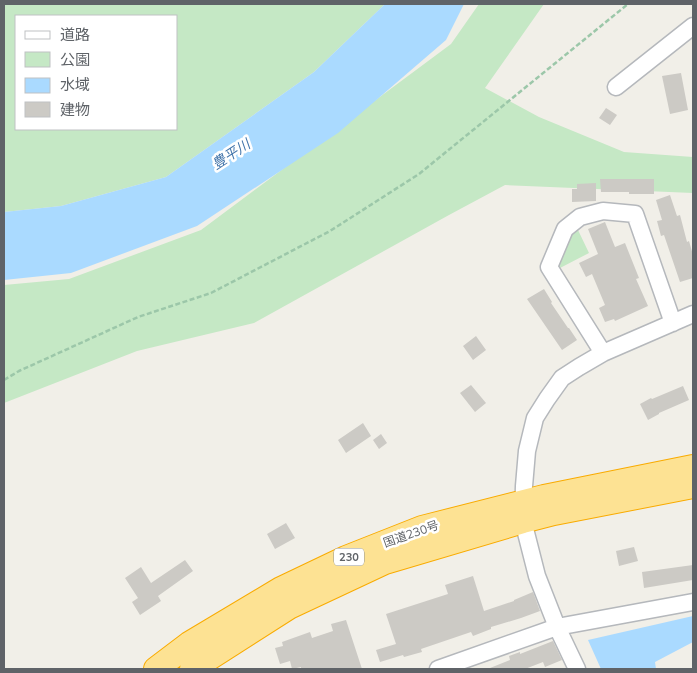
<svg xmlns="http://www.w3.org/2000/svg" width="697" height="673" font-family="Mulish,'Noto Sans JP',sans-serif">
  <rect width="100%" height="100%" fill="#f1efe8"/>
  <path fill="#c5e8c5" fill-rule="evenodd" d="M4,4H385L314,72L166,177L61,206L4,212ZM16,16H176V129H16Z
    M479,4H544L485,88L539,117L624,152L693,157V193L505,185L449,215L254,323L137,351L4,403V285L69,279L201,230L451,44Z
    M578,230L589,253L560,268L559,266L568,233Z"/>
  <path fill="#aadaff" d="M385,4H464L446,40L338,133L197,226L71,273L4,280V212L61,206L166,177L314,72Z
    M693,616V642L655,662L656,669H601L588,640Z"/>
  <path fill="#cccac5" d="M681,73L688,110L670,114L662,76Z
    M606,108L617,115L610,125L599,118Z
    M600,179H654V194H629V192H601Z
    M596,183V201L572,202V189H577V184Z
    M670,195L677,216L680,215L687,242L689,241L693,255V278L680,282L664,235L661,236L657,221L662,220L656,200Z
    M605,222L615,247L625,243L639,278L636,279L648,306L615,321L614,319L605,322L599,308L605,305L592,274L586,277L579,263L598,254L588,229Z
    M544,289L552,302L551,303L568,328H569L577,340L562,350L527,299Z
    M476,336L486,350L473,360L463,346Z
    M471,385L486,403L475,412L460,393Z
    M683,386L689,400L659,413V414L648,420L640,404L651,398L652,399Z
    M363,423L371,436L346,453L338,440Z
    M381,434L387,443L379,449L373,440Z
    M286,523L295,538L275,549L267,534Z
    M634,547L638,561L619,566L616,551Z
    M185,560L193,571L158,596L161,601L140,615L132,602L138,598L125,578L141,567L151,583Z
    M693,565V580L644,588L642,572Z
    M473,576L484,611L514,601V600L533,592L540,611L521,618L491,627V629L473,636L471,632L421,649L422,652L404,657L403,655L380,662L376,650L396,644L386,614L448,594L445,585Z
    M346,620L362,669H301V667L292,669L290,661L280,664L275,648L283,646L282,642L310,632L312,638L333,631L331,624Z
    M553,641L562,660L545,667L543,662L525,669H490V668L510,660L509,656L520,652V654Z"/>
  <g fill="none" stroke-linecap="round" stroke-linejoin="round">
    <g stroke="#b5b8bc" stroke-width="19">
      <path id="minor" d="M616,87L693,26
        M603,353L549,267L565,229L580,217L603,211L635,214L673,323
        M438,669L557,627L693,602
        M577,669L557,627L537,576L523,521L524,486L527,451L535,418L547,399L562,378L579,367L603,353L693,314"/>
    </g>
    <g stroke="#f9ab00" stroke-width="26">
      <path id="highway" d="M156,669L189,644L281,589L346,558L422,528L544,497L693,467
        M192,669L289,607L385,562L523,521L554,513L693,486"/>
    </g>
    <path stroke="#9cc7a9" stroke-width="2.5" stroke-dasharray="5 2.5" stroke-linecap="butt" d="M4,380L19,371L138,317L211,293L330,231L419,174L628,4"/>
    <use href="#minor" stroke="#fff" stroke-width="16"/>
    <use href="#highway" stroke="#fde293" stroke-width="24"/>
  </g>
  <g text-anchor="middle" stroke-width="5" stroke-linejoin="round" paint-order="stroke">
    <rect fill="#fff" stroke="#8f9295" stroke-width="1" x="334" y="548.5" width="30" height="17" rx="4"/>
    <g font-size="11" font-weight="bold" fill="#5f6368">
      <text x="349" y="561">230</text>
    </g>
    <g font-size="12" fill="#5f6368" stroke="#fff">
      <text transform="translate(411 534) rotate(-19)" y="4">国道230号</text>
    </g>
    <g font-size="14" font-style="italic" fill="#4174aa" stroke="#fff">
      <text transform="translate(231 154) rotate(-33)" y="5">豊平川</text>
    </g>
  </g>
  <rect width="697" height="673" fill="none" stroke="#5f6368" stroke-width="10"/>
  <rect x="15" y="15" width="162" height="115" fill="#ffffff" stroke="#bfc1c3"/>
  <rect x="25" y="31" width="25" height="8" fill="#ffffff" stroke="#bfc1c3"/>
  <text x="60" y="40" font-size="15" fill="#5f6368">道路</text>
  <rect x="25" y="52" width="25" height="15" fill="#c5e8c5" stroke="#bfc1c3"/>
  <text x="60" y="65" font-size="15" fill="#5f6368">公園</text>
  <rect x="25" y="78" width="25" height="15" fill="#aadaff" stroke="#bfc1c3"/>
  <text x="60" y="90" font-size="15" fill="#5f6368">水域</text>
  <rect x="25" y="102" width="25" height="15" fill="#cccac5" stroke="#bfc1c3"/>
  <text x="60" y="115" font-size="15" fill="#5f6368">建物</text>
</svg>
